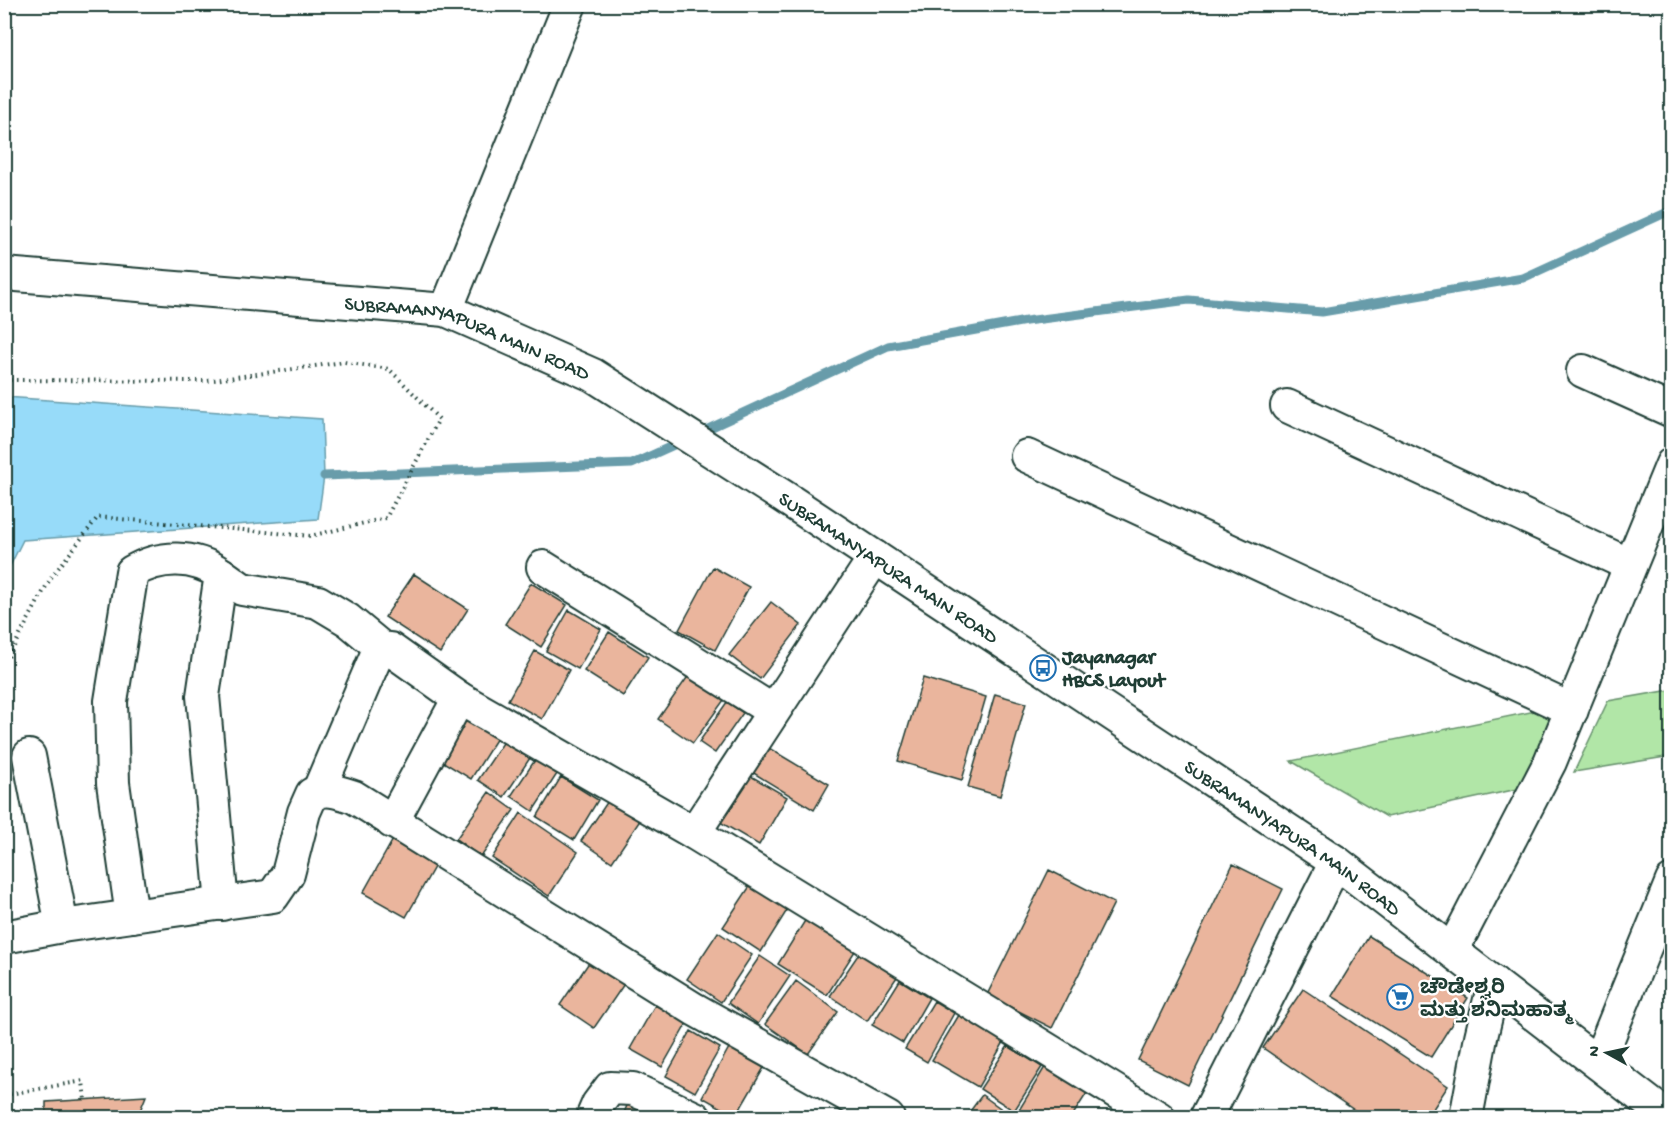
<svg xmlns="http://www.w3.org/2000/svg" width="1676" height="1122" font-family="'Gochi Hand','Noto Sans Kannada',sans-serif">
  <rect width="100%" height="100%" fill="#fff"/>
  <filter id="ink" filterUnits="userSpaceOnUse"><feTurbulence type="fractalNoise" baseFrequency=".0167" numOctaves="2"/><feDisplacementMap in="SourceGraphic" scale="12" xChannelSelector="R" yChannelSelector="G"/><feConvolveMatrix kernelMatrix="1 2 1 2 8 2 1 2 1" color-interpolation-filters="sRGB"/></filter>
  <g filter="url(#ink)">
    <path fill="#b1e6a7" stroke="#68926e" stroke-width="1.5" d="M1671,690V756L1574,772L1608,701Z
      M1565,705L1527,787L1387,817L1291,761Z"/>
    <path fill="#97dbf9" stroke="#679caa" stroke-width="1.5" d="M5,397L322,419L324,476L318,519L23,540L5,576Z"/>
    <g fill="none" stroke-linecap="round" stroke-linejoin="round">
      <path stroke="#679caa" stroke-width="9" d="M697,434L888,346L1026,321L1189,300L1322,312L1523,278L1672,210
        M324,476L632,464L685,440"/>
    </g>
    <path fill="#eab59d" stroke="#1f3d34" stroke-width="1.5" d="M713,567L749,587L715,650L679,630Z
      M414,574L468,609L440,653L385,617Z
      M531,583L567,605L541,647L505,624Z
      M771,602L801,625L760,679L729,655Z
      M569,610L601,629L578,669L546,651Z
      M609,632L648,657L623,696L584,671Z
      M535,651L569,670L542,719L508,700Z
      M689,675L724,700L693,743L658,719Z
      M923,678L986,697L962,780L898,761Z
      M995,694L1026,703L1000,796L968,787Z
      M727,702L743,713L715,753L699,742Z
      M465,718L497,738L471,779L440,760Z
      M507,737L532,755L504,797L478,780Z
      M767,747L829,784L814,810L752,772Z
      M535,760L557,774L533,811L511,796Z
      M749,775L787,797L759,845L720,822Z
      M561,777L598,800L574,840L537,817Z
      M489,792L514,810L481,857L456,839Z
      M610,798L641,819L612,862L581,841Z
      M521,813L578,852L549,896L492,858Z
      M395,836L438,860L406,917L363,893Z
      M1233,864L1283,889L1188,1085L1138,1060Z
      M1049,870L1114,903L1052,1028L987,995Z
      M754,880L791,904L761,952L723,927Z
      M806,919L855,951L827,995L778,964Z
      M718,932L752,955L721,1002L687,979Z
      M1369,936L1468,998L1431,1057L1332,996Z
      M860,952L897,977L867,1021L830,996Z
      M760,956L790,976L758,1024L728,1003Z
      M590,961L624,984L594,1028L560,1005Z
      M900,980L929,998L903,1043L872,1025Z
      M796,981L838,1012L808,1054L765,1024Z
      M1303,989L1448,1086L1427,1118H1366L1263,1048Z
      M934,1001L954,1013L927,1062L905,1049Z
      M655,1005L687,1023L662,1067L630,1049Z
      M959,1015L1004,1042L978,1087L932,1060Z
      M691,1031L720,1048L695,1092L666,1076Z
      M730,1046L765,1066L736,1116L702,1097Z
      M1008,1046L1042,1067L1014,1111L980,1089Z
      M1045,1067L1087,1093L1071,1118H1020L1016,1115Z
      M632,1093L686,1118H622Z
      M982,1095L1007,1113L1003,1118H965Z
      M146,1096L137,1118H46V1102Z"/>
    <g fill="none" stroke-linecap="round" stroke-linejoin="round">
      <g stroke="#1f3d34" stroke-width="36">
        <g id="minor">
          <path id="s1" d="M4,274L446,310L593,375L784,497L1336,862L1669,1118"/>
          <path d="M446,310L570,4"/>
          <path d="M1583,371L1672,411"/>
          <path d="M1287,406L1630,565"/>
          <path d="M1027,456L1572,710"/>
          <path d="M875,557L694,833L1159,1118"/>
          <path d="M543,567L773,711"/>
          <path d="M221,574L242,589L318,602L348,620L383,649"/>
          <path d="M29,756L62,926"/>
          <path d="M319,790L377,654L383,649H390L459,698"/>
          <path d="M392,822L459,698L694,833"/>
          <path d="M132,916L113,783L111,701L132,572C160,555 194,555 221,574L203,696L222,904"/>
          <path d="M4,937L62,926L273,896L288,874L304,812L312,794C326,787 339,792 354,797L694,1009L888,1118"/>
          <path d="M1452,951L1550,762L1672,464"/>
          <path d="M1598,1063L1672,881"/>
          <path d="M592,1118L598,1104L610,1088L633,1089L695,1118"/>
          <path d="M1206,1118L1336,862"/>
          <path d="M1466,1118L1481,1037L1494,983"/>
        </g>
      </g>
      <path stroke="#1f3d34" stroke-width="4" stroke-dasharray="1.5 4.5" stroke-linecap="butt" d="M4,380L207,381L344,362L389,369L439,419L386,518L310,536L98,517L50,579L4,665
        M4,1095L83,1081L85,1100"/>
      <use href="#minor" stroke="#fff" stroke-width="32"/>
    </g>
  </g>
  <defs>
    <g id="bus-ring" transform="scale(1.35)"><circle r="9.5" fill="#fff" stroke="#1f6fb2" stroke-width="1.5"/><path d="M-5-6H5V4H4V6H2V4H-2V6H-4V4H-5ZM-3.5-4V0h7V-4ZM-3.5 1.2v1.5H-2V1.2ZM2 1.2v1.5H3.5V1.2Z" fill="#1f6fb2"/></g>
    <g id="supermarket-ring" transform="scale(1.35)"><circle r="9.5" fill="#fff" stroke="#1f6fb2" stroke-width="1.5"/><path d="M-6-5.5h2.5l.6 2H6L4.5 2H-2.5L-4.4-4H-6ZM-1.5 3.2a1.3 1.3 0 1 0 .1 0ZM3 3.2a1.3 1.3 0 1 0 .1 0Z" fill="#1f6fb2"/></g>
  </defs>
  <g fill-rule="evenodd">
    <use href="#bus-ring" x="1043" y="668"/>
    <use href="#supermarket-ring" x="1400" y="997"/>
  </g>
  <g text-anchor="middle" stroke-width="4.5" stroke-linejoin="round" paint-order="stroke">
    <g font-size="20" fill="#1f3d34" stroke="#fff">
      <text dy="7" stroke="none"><textPath href="#s1" startOffset="471">SUBRAMANYAPURA MAIN ROAD</textPath></text>
      <text dy="7" stroke="none"><textPath href="#s1" startOffset="957">SUBRAMANYAPURA MAIN ROAD</textPath></text>
      <text dy="7" stroke="none"><textPath href="#s1" startOffset="1443">SUBRAMANYAPURA MAIN ROAD</textPath></text>
    </g>
    <g font-size="20" font-weight="bold" fill="#1f3d34" stroke="#fff" text-anchor="start">
      <text x="1062" y="663">Jayanagar<tspan x="1062" dy="23">HBCS Layout</tspan></text>
      <text x="1420" y="993">ಚೌಡೇಶ್ವರಿ<tspan x="1420" dy="23">ಮತ್ತು ಶನಿಮಹಾತ್ಮ</tspan></text>
    </g>
  </g>
  <rect width="1676" height="1122" fill="none" stroke="#fff" stroke-width="24"/>
  <rect x="12" y="12" width="1652" height="1098" fill="none" stroke="#1f3d34" stroke-width="2" filter="url(#ink)"/>
  <g transform="translate(1607 1053) rotate(278)" stroke="#ffffff" stroke-width="4.5" paint-order="stroke">
  <path d="M0-4.5L10 22L0 15L-10 22Z" fill="#1f3d34"/>
  <text y="-9" font-size="16" font-weight="bold" text-anchor="middle" fill="#1f3d34">N</text>
  </g>
</svg>
